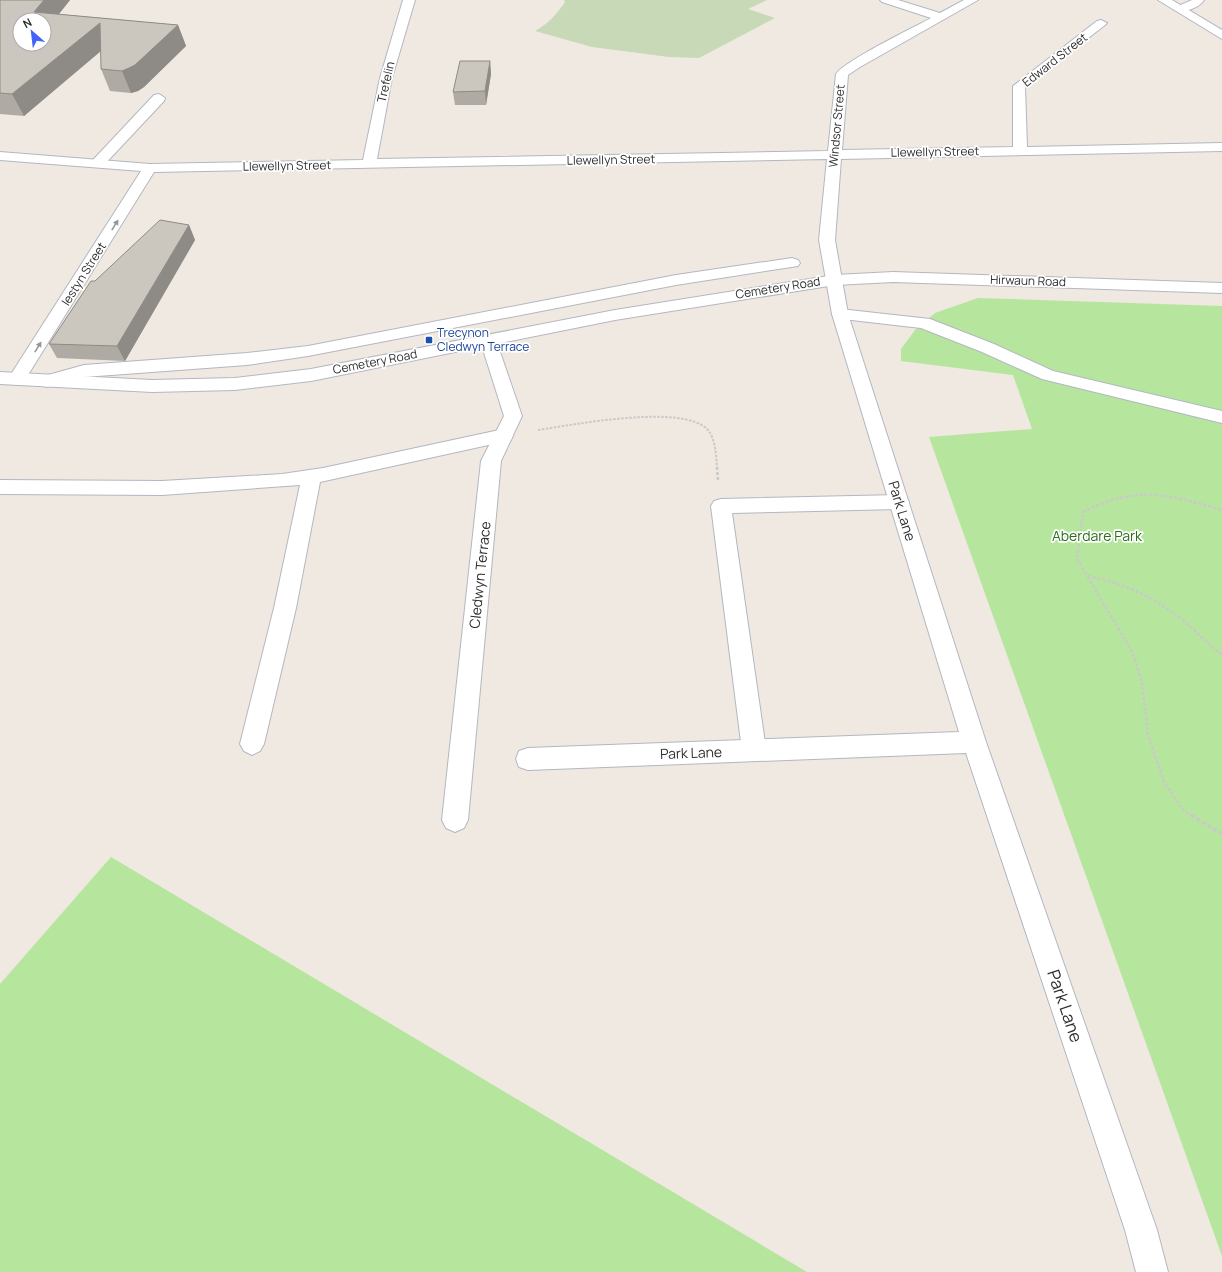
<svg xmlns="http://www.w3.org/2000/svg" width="1222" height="1272" font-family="Manrope,sans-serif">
  <rect width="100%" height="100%" fill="#efe9e1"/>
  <path fill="#b6e59e" d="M978,298L1222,306V1256L929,437L1032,429L1013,375L901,361V349L915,330L935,313Z
    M111,857L807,1272H0V984Z"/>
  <path fill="#c8d9b8" d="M564,0H767L748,9L775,18L699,58L669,57L592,47L535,31C548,24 556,15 565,2Z"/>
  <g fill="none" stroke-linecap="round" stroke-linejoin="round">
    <g stroke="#b4b7c1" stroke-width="2">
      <path id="service" d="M159,94L165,98L164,101L102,167H92L90,164L92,161L154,95Z
        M840,309L930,319L994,344L1053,371L1222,411V423L1042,379L982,352L921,328L834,318L832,314L834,310Z
        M504,429L511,430L513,435L511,440L320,482L296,608L264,744L260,751L252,755L244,751L240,744L274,608L300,485L162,495L0,494V480L162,481L282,474L323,468Z
        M899,495L906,497L909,502L906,507L899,509L732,513L766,750L762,758L754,761L746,758L742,750L711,506L714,501L721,499Z"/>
    </g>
    <g stroke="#b4b7c1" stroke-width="2">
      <path id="minor" d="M403,0H415L392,78L377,159L828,151L836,74C846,60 913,28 931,18L882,2L880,0H898L940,13L964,0H978L860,67L848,75L842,150L1013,147V86L1097,21L1101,20L1107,23L1105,25L1025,87L1027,147L1222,143V151L841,159L835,240L848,314L986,742L1157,1230L1168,1272H1136L1125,1230L966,753L528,770L519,767L516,759L519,751L528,748L959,732L832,314L819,240L827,159L154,172L23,383L17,385L11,383L8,379L141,171L0,160V152L150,164L363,160L380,78Z
        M1192,0H1204C1199,8 1189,10 1180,12L1174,9L1176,7Z
        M792,258L798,260L800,263L798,266L676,285L308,356L247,365L84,377L47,387L41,385L38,381L41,377L84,365L247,353L308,346L676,275Z
        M488,335L494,336L496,340L522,416L501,461L468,820L464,828L455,832L446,828L442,820L481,461L504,416L480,340L482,336Z"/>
    </g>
    <g stroke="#b4b7c1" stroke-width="2">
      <path id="secondary" d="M1158,0H1172L1222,30V39Z
        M893,272L1222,283V293L893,282L835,285L615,320L311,381L235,390L152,392L0,384V372L152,380L235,378L311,369L615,310L835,275Z"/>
    </g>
    <path stroke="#c9c9c9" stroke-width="2" stroke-dasharray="2.5 1.5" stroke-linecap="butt" d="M538,430C572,425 684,403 708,430C716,440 716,456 717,468"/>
    <path stroke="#c9c9c9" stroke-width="2.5" stroke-dasharray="3 2" stroke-linecap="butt" d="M717,467L718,480
      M1088,576C1124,583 1156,598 1185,622C1198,633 1209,645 1222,655
      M1193,816L1184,811L1164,782L1148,735L1142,683L1133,653L1077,559L1083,512C1137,485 1167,494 1222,510"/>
    <path stroke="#c9c9c9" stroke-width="3.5" stroke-dasharray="4 2.5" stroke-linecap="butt" d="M1191,815L1222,834"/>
    <use href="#service" fill="#fff" fill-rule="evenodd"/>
    <use href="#minor" fill="#fff" fill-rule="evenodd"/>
    <use href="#secondary" fill="#fff" fill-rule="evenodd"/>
  </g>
  <path fill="#afaba4" d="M0,0H70L59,14L178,25L186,46L144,87L138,91L131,93L110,91L101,69V51L24,116L0,114Z
    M490,61L491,74L486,105H455L453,92Z
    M189,225L195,240L125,361L57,358L49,344L95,281Z"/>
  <path fill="#8e8b86" d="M44,0H70L44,33L34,12Z
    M100,23L109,44L24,116L12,94Z
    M178,25L186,46L144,87L138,91L131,93L122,71Z
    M490,61L491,74L486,105L485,91Z
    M189,225L195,240L125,361L117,346Z"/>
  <path fill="#cbc7bf" stroke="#8e8b86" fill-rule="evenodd" d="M0,0H44L34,12L178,25L135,65L129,68L122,71L101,69L100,23L12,94L0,93ZM20,20H44V44H20Z
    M460,61H490L485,91L453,92Z
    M160,220L189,225L117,346L49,344L91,281H95Z"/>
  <defs><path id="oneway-solid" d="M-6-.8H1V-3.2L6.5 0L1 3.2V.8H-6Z"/></defs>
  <g fill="#969696">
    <use href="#oneway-solid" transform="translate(115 225) rotate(-58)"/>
    <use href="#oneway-solid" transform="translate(38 347) rotate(-58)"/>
  </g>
  <rect fill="#1a4fb4" stroke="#fff" stroke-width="1.5" x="425" y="336" width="8" height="8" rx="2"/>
  <g text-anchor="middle" stroke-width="3.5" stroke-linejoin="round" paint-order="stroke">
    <g font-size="12" fill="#2e2e2e" stroke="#fff">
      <text transform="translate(1055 60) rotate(-38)" y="4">Edward Street</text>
      <text transform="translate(386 82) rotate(-77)" y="4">Trefelin</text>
      <text transform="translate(837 126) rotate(-85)" y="4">Windsor Street</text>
      <text transform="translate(935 152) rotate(-1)" y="4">Llewellyn Street</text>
      <text transform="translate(611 160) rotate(-1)" y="4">Llewellyn Street</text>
      <text transform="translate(287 166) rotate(-1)" y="4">Llewellyn Street</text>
      <text transform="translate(84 274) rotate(-58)" y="4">Iestyn Street</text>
      <text transform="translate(1028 281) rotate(2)" y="4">Hirwaun Road</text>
      <text transform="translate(778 288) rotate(-9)" y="4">Cemetery Road</text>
      <text transform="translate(375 362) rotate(-11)" y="4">Cemetery Road</text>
    </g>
    <g font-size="12" fill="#164399" stroke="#fff" text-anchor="start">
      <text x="437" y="337">Trecynon<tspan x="437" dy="14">Cledwyn Terrace</tspan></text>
    </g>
    <g font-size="14" fill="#2e2e2e" stroke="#fff">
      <text transform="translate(902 511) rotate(73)" y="5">Park Lane</text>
      <text transform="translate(480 575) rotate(-84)" y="5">Cledwyn Terrace</text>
      <text transform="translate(691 753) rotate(-2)" y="5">Park Lane</text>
    </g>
    <g font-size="14" fill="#2c6e1b" stroke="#fff">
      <text x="1097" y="541">Aberdare Park</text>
    </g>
    <g font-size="17" fill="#2e2e2e" stroke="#fff">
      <text transform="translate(1065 1006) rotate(71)" y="6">Park Lane</text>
    </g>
  </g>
  <g transform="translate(32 32) rotate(332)"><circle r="19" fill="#ffffff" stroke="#ababab"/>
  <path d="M0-3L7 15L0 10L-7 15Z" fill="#4264fb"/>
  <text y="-6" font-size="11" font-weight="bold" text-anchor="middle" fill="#2e2e2e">N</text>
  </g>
</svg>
